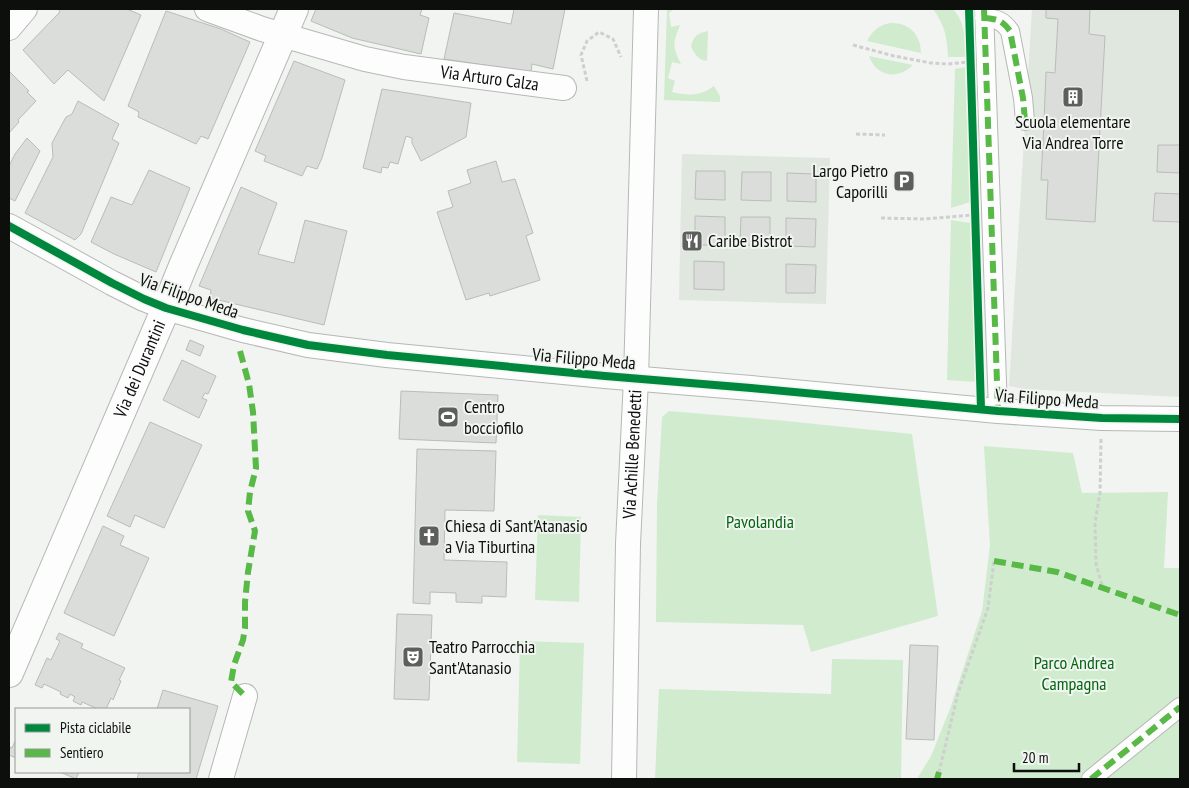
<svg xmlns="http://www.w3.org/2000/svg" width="1189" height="788" font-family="'PT Sans Narrow',sans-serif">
  <rect width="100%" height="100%" fill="#f1f4f1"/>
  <path fill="#e0e7df" d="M1032,9H1180V397L1024,389L1009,386Z
    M682,154L830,158L826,304L679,300Z"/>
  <path fill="#d1ebcf" d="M667,9H674L669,13L671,27L680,25C673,43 672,46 681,64L672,62L668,78L675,81L672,92C687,96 701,96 714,86L720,96V102L664,100Z
    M933,9H953C966,24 964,37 966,57H948C947,36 945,26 933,9Z
    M890,23C909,22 921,35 921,53L867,41C872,31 879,25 890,23Z
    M708,31L707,61C698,60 695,54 691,47C694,35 697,34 708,31Z
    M869,56L913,65C898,80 876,77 869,56Z
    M965,67L970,202L951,208L955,69Z
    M951,220L970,223L976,382L947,380Z
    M669,411L786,421L912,434L938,616L811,652L803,625L656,622L657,505L662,417Z
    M984,446L1073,453L1082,493L1168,492L1164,568H1180V779H917L931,756L951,706L982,611L990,545Z
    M538,515L581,517L579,602L535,600Z
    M520,641L584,643L580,764L517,762Z
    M832,659L903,660L901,779H655L659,689L831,694Z"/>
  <path fill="#dbdddb" stroke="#babcba" d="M60,9H127L141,15L104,101L68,70L54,84L23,50L59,13Z
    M316,9H422L420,15L429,18L421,54L352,38L311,21Z
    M514,9H565L553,69L532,64L531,72L444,59L454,13L511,24Z
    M1046,9H1090L1089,34L1105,36L1095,222L1046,219L1048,180H1041L1044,122L1046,72L1055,73L1058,19L1046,18Z
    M166,11L221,29L250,42L208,139L201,136L196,144L138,117L139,112L128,106Z
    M294,61L345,80L322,158L317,169L307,166L302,176L264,161L266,156L255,151Z
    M9,71L29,91L27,92L36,101L18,120L19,122L9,133Z
    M382,89L471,103L466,137L421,161L412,143V138L406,136L398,164L390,162L388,168L382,167L381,173L363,168Z
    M78,101L119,124L112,139L119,143L81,234L75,240L25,213L53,157L52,143L66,117L72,114Z
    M27,138L40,151L15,201L9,198V166L15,154Z
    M1158,145H1180V173L1157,172Z
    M496,161L502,182L515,179L533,233L526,236L540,280L490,296L489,293L466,300L437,212L453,207L448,191L471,183L467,170Z
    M149,170L190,188L156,272L114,254L91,242L111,197L132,205Z
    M696,171H725V200L695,199Z
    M742,172H771V201L741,200Z
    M787,173L816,174V202L787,201Z
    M241,187L277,203L258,254L294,263L305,220L347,231L324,325L210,298L211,290L199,286Z
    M1155,193L1180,194V222L1153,221Z
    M695,216L725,217V245H695Z
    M741,217H770V246L740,245Z
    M786,218L816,219L815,247L786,246Z
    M694,261L724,262V290L694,289Z
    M786,264L816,265L815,293H786Z
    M190,340L204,346L200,356L186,350Z
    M182,360L216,376L208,394L205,393L202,398L207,400L199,418L163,400Z
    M401,391L498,395L496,443L399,439Z
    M150,422L202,445L164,528L135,515L130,527L107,516Z
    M417,449L496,451L494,511L445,510L444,560L507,562L506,597L482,596V603L456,602V593L430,592V604L413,603Z
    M103,526L124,536L120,545L149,558L114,636L64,613Z
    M397,614L432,615L429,700L394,699Z
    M59,633L83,644L81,648L125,668L119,680L121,681L113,700L111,698L106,709H98L82,702L81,705L73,701L75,697L70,694L68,698L60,694L61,692L44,684L42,688L35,685L47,658L51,660L60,641L56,639Z
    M910,645L938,646L934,740L906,739Z
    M163,690L218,706L196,779H137L139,772H189V709H157Z
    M16,739V758L9,755L10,747L12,748Z
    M60,772H79L76,779Z"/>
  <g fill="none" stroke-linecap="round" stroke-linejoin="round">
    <g stroke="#b6b8b6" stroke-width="20">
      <path id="pedestrian" d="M984,9L998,411
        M984,18C997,19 1002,20 1010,31L1023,98L1025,121
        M1091,779L1180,707"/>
    </g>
    <g stroke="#b6b8b6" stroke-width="26">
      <g id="minor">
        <path id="s1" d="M207,9L262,29L365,59L404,67L564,88"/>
        <path d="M9,28L25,9"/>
        <path d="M9,226L112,283L144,299L166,308L243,330L308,345L387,355L605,376L751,388L998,411L1102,418L1180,419"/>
        <path d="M221,779L245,696"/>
        <path id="s2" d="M624,779L628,544L636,379L646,9"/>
      </g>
    </g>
    <g stroke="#b6b8b6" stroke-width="30">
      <g id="tertiary">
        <path id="s3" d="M9,673L166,308L183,266L294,9"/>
      </g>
    </g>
    <path stroke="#cecfce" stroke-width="3" stroke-dasharray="4 2.5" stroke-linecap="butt" d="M853,45L894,56L931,63L948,64L968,62
      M587,81L581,55L587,41L599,32L613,39L621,57
      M856,134L885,135
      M881,218L924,219L973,215
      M1101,439L1100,493L1095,523L1096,564L1103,588
      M938,779L939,772L958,693L988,608L994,561"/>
    <use href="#pedestrian" stroke="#fdfdfd" stroke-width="18"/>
    <use href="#minor" stroke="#fdfdfd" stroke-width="24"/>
    <use href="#tertiary" stroke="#fdfdfd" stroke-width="28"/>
    <path stroke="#58b947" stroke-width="6" stroke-dasharray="12 6" stroke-linecap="butt" d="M984,9L998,411
      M984,18C997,19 1002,20 1010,31L1023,98L1025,121
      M240,351L249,384L253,412L256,468L250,492L248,511L255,531L248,572L245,602V628L243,640L234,665L231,682L245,696
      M994,561L1057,572L1180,615
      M937,779L939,772
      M1091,779L1180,707"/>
    <g stroke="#f0f5f0" stroke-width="11">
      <path id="cycleway" d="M969,9L981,409
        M9,226L112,283L144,299L166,308L243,330L308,345L387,355L605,376L751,388L998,411L1102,418L1180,419"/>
    </g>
    <use href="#cycleway" stroke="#00873e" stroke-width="8"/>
  </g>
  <defs>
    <g id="building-square" transform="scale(1.125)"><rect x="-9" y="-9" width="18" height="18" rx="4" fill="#5d5f5d" stroke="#f0f5f0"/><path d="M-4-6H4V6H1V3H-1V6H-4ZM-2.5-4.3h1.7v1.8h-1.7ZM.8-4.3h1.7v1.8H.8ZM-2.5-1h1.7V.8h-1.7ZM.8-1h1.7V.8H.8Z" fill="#fff"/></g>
    <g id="parking-square" transform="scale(1.125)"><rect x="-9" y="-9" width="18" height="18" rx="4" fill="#5d5f5d" stroke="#f0f5f0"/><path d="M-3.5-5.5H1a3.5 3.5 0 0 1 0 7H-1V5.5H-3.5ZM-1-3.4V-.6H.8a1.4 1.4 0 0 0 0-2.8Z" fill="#fff"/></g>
    <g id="restaurant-square" transform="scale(1.125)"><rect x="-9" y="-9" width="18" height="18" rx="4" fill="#5d5f5d" stroke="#f0f5f0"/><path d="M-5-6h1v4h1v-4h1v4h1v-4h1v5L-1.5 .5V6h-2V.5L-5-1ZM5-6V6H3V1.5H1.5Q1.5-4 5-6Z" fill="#fff"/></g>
    <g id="stadium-square" transform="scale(1.125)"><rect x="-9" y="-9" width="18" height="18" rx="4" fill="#5d5f5d" stroke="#f0f5f0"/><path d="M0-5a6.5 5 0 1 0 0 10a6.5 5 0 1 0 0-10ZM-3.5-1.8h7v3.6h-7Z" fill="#fff"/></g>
    <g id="church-square" transform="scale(1.125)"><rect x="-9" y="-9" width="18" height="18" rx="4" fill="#5d5f5d" stroke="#f0f5f0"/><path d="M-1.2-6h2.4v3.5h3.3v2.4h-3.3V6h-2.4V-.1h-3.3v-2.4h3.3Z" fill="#fff"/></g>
    <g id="theatre-square" transform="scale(1.125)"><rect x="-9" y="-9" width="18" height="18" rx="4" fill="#5d5f5d" stroke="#f0f5f0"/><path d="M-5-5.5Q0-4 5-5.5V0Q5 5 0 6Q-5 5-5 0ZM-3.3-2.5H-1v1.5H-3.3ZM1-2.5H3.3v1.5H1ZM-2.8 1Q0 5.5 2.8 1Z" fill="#fff"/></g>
  </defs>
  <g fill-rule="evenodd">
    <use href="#building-square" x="1073" y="97"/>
    <use href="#parking-square" x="904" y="181"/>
    <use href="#restaurant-square" x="692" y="241"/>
    <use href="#stadium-square" x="448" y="417"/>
    <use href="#church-square" x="429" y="536"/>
    <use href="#theatre-square" x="413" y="657"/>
  </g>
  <g text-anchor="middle" stroke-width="4" stroke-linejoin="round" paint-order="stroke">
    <g font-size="18" fill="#0d0f0d" stroke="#f0f5f0">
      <text dy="6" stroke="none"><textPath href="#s1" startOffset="292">Via Arturo Calza</textPath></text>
      <text transform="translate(189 296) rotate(19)" y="6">Via Filippo Meda</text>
      <text transform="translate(584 359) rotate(5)" y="6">Via Filippo Meda</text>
      <text dy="6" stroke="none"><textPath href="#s3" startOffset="331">Via dei Durantini</textPath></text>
      <text transform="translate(1047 399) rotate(4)" y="6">Via Filippo Meda</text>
      <text dy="6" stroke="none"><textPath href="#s2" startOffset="325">Via Achille Benedetti</textPath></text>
    </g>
    <g font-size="18" fill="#0d0f0d" stroke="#f0f5f0" text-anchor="start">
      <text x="1073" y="128" text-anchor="middle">Scuola elementare<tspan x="1073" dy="21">Via Andrea Torre</tspan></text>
      <text x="888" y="177" text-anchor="end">Largo Pietro<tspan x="888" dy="21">Caporilli</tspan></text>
      <text x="708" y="247">Caribe Bistrot</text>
      <text x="464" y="413">Centro<tspan x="464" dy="21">bocciofilo</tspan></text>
      <text x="445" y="532">Chiesa di Sant'Atanasio<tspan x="445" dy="21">a Via Tiburtina</tspan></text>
      <text x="429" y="653">Teatro Parrocchia<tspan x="429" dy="21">Sant'Atanasio</tspan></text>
    </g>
    <g font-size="18" fill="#046611" stroke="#f0f5f0">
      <text x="760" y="528">Pavolandia</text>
      <text x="1074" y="669">Parco Andrea<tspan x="1074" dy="21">Campagna</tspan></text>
    </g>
  </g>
  <rect width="1189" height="788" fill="none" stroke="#0d0f0d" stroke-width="20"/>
  <rect x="15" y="708" width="175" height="65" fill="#f0f5f0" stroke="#959995"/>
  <rect x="25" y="724" width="25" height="8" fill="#00873e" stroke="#959995"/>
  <text x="60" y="733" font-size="15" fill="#0d0f0d">Pista ciclabile</text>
  <rect x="25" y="749" width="25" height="8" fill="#58b947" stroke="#959995"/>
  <text x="60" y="758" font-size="15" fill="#0d0f0d">Sentiero</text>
  <path d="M1014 763v8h65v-8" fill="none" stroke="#0d0f0d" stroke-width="2.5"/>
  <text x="1022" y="763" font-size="15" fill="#0d0f0d" stroke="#f0f5f0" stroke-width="4" paint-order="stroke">20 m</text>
</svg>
